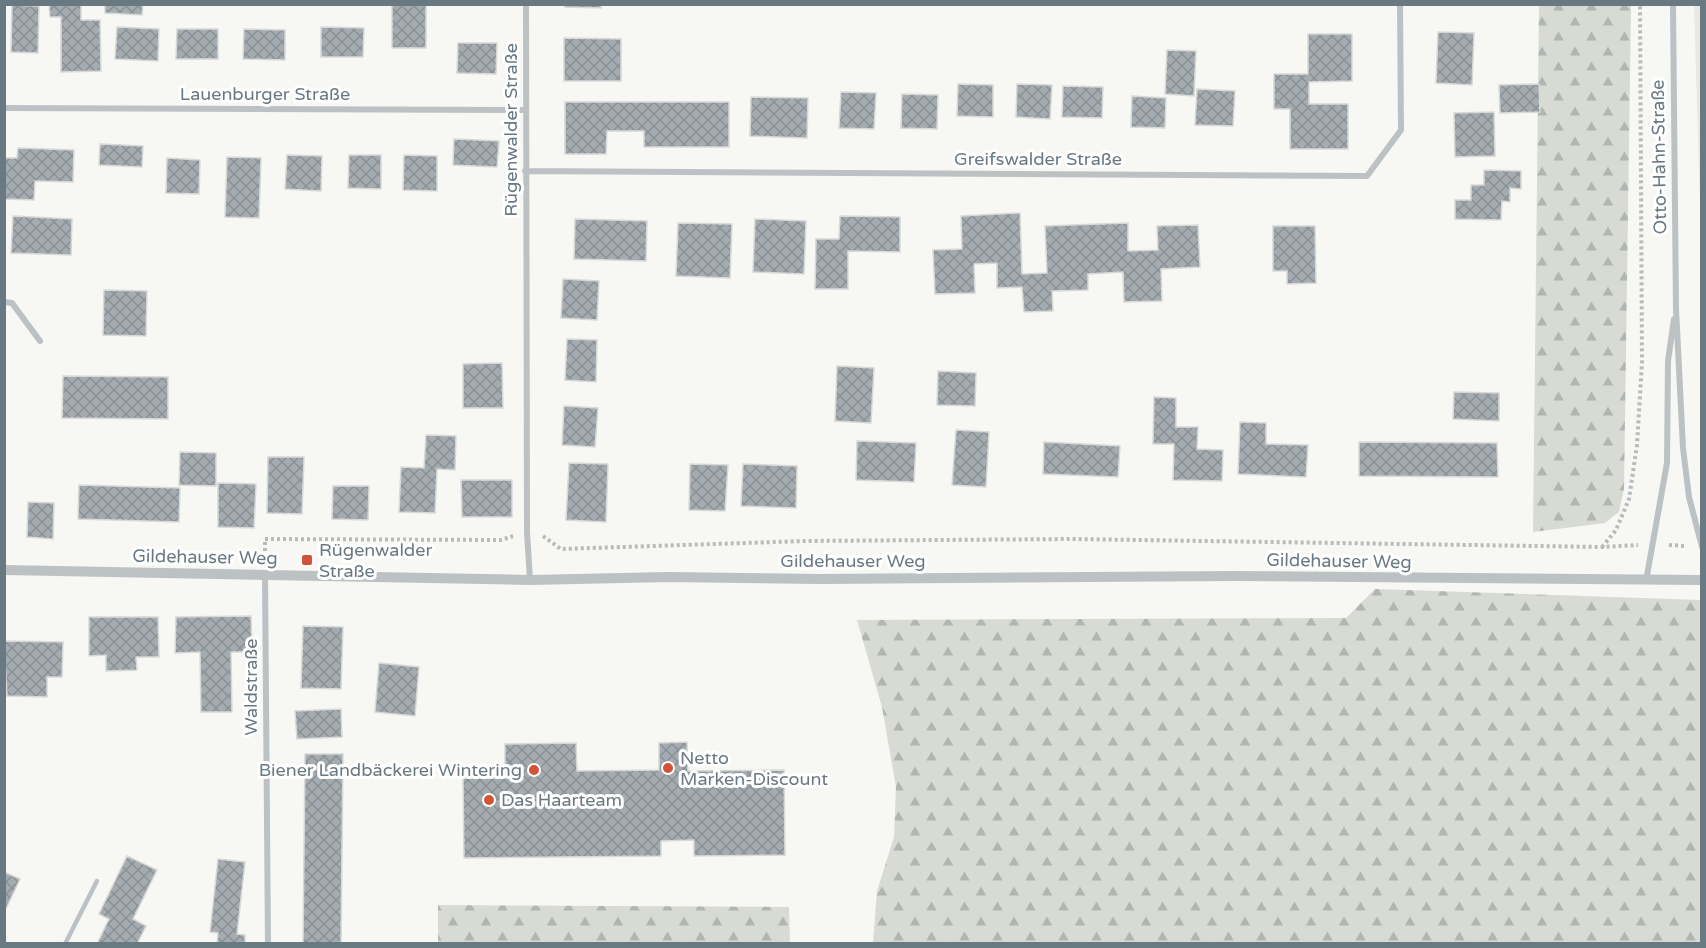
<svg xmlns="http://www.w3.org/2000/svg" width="1706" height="948" font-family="'Varela Round',sans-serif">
  <defs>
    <pattern id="forest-firs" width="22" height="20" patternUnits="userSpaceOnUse" patternTransform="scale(1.5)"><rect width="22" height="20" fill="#d7dbd4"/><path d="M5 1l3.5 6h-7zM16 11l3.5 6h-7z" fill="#b2b6b1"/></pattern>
    <pattern id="building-cross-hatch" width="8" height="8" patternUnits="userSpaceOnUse" patternTransform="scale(1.5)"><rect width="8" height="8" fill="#a4acb1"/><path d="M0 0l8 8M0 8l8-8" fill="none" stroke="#8a9195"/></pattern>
  </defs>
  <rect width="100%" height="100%" fill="#f7f7f4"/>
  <path fill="#e8e8e7" d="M1694,5H1702L1701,237Z"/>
  <path fill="url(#forest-firs)" d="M1539,5H1631L1624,489L1619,512L1605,523L1533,532Z
    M1375,589L1701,600V943H873L877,891L894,837L896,787L882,707L857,620L1346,618Z
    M438,905L789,907L790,943H438Z"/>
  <path fill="url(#building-cross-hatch)" stroke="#d8d8d7" stroke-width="1.5" d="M49,4H81V20H100L101,71L61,72V17H50Z
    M105,4H143L142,15L105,13Z
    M392,4H426V48H392Z
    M565,4H601V8L565,7Z
    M12,5L39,6L38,53L11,52Z
    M117,27L159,29L158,61L115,59Z
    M321,27L364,28L363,57H321Z
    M177,29H218V59H176Z
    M244,29L285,30V60L243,59Z
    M1438,32L1474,33L1472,85L1436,83Z
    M1308,34H1352V81L1309,82V104H1348V149H1290V109H1274V74H1308Z
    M564,38L621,39V81H564Z
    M458,43H497L496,74L457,73Z
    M1167,50L1196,51L1194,96L1165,94Z
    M958,84L993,85V117L957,116Z
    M1017,84L1052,85L1050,119L1016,117Z
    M1539,84L1540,112L1500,113L1499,85Z
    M1063,86L1103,87L1102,118L1062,117Z
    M1197,89L1235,91L1233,126L1195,125Z
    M841,92L876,93L874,129L839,128Z
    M902,94L938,95L937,129L901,128Z
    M1132,96L1166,98L1165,128L1131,127Z
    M751,97L808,98L807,138L750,136Z
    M565,102H729V147H644V131H607L606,154H565Z
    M1494,112L1495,156L1455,157L1454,113Z
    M454,139L499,141L497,167L453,165Z
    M100,144L143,146L142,167L99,165Z
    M18,148L74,150L73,182L35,181L34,200L4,199V158H17Z
    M287,155L322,156L321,191L285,189Z
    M349,155H381V189L348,188Z
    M404,155L437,156V191L403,190Z
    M227,157L261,158L259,218L225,217Z
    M167,158L200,160L199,194L166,193Z
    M1484,170L1521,171V189L1510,188V202L1502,201L1501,220L1455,219V200H1471V185H1484Z
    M1020,213L1022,274L1047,273L1045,226L1128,223V251L1158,250L1157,226L1198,225L1200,267L1161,269L1162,301L1124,302L1123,272L1088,274V290L1052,291L1053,311L1024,312L1022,287L997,288V263L974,264L975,293L935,294L933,250L962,249L961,216Z
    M13,216L72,219L71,255L11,253Z
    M840,216L900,217V252L848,251V289H815L816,239H839Z
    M575,219L647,221L646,261L574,259Z
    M755,219L806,221L804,274L753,272Z
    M678,223L732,224L730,278L676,276Z
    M1273,226H1315L1316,283L1287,284V271H1273Z
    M563,279L599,281L597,320L561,318Z
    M104,290L147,291L146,336L103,335Z
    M567,339L597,340L596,382L565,380Z
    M502,363L503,408H463V364Z
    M837,366L874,368L871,423L835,421Z
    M938,371L976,373L975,406L937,405Z
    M63,376L168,377V419L62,418Z
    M1454,392L1499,393V421L1453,419Z
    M1154,397L1176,398V427H1198L1197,449L1223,450L1222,481L1173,480L1174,444H1153Z
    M564,406L598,408L595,447L562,445Z
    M1240,422L1266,423V444L1308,445L1306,477L1238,474Z
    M956,430L989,432L986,487L952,485Z
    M426,435L456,436L455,470L437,469L435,513L399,512L401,467L424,468Z
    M857,441L916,443L914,482L856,480Z
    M1044,442L1120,446L1118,477L1043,474Z
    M1359,442L1497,443L1498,477L1359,476Z
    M180,452L216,453V486L179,485Z
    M268,457H304L302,514L267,513Z
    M569,463L608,464L606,522L566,520Z
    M690,464L728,465L725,511L689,510Z
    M743,464L797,466L796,508L741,506Z
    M461,480H512V517H462Z
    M218,483L256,484L254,528L218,527Z
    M79,485L180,488L179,522L78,519Z
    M333,486H369L368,520L332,519Z
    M28,502L54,503L53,539L27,537Z
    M251,616L252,652H231L232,712H201L200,652L175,653L176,617Z
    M89,617H158L159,657H136L137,670L106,671V655L89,656Z
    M303,626L343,627L341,689L301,688Z
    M4,641L63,642L62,677H47V697L7,696Z
    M379,663L419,667L415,716L375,712Z
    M341,709L342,737L297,739L295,711Z
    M687,742L688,771L784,770L785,855L694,856V840L661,841V856L464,858L463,778H505V744L576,743L577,771L659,770V743Z
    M305,754H343L341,944H303Z
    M127,856L157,870L133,919L146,926L137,944H97L109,919L99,914Z
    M218,859L245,862L237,934L245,935V944H217L218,933L210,932Z
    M4,872L20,879L4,913Z"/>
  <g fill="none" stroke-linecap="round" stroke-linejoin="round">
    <path stroke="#b7bbbc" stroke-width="4" stroke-dasharray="3 3" stroke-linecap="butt" d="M543,536L561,549L805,541L1072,539L1602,547L1638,545
      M1669,545L1686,546
      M1602,547L1616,530L1629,499L1637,445L1642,362L1640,4
      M265,557V539L501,540L513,536"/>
    <path stroke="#bcc1c4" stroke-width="4.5" d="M65,944L97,881"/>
    <path stroke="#bcc1c4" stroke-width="6" d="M526,4L527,532L530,580
      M1673,4L1676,309L1683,448L1689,497L1702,547
      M4,108L525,110
      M525,171L1367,176L1401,130L1400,4
      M4,302L12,303L40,341
      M265,575L268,944
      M1646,581L1667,463L1668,361L1674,319"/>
    <path stroke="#bcc1c4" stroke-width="10" d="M4,570L530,580L668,577L820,579L1234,576L1702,580"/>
  </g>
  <g fill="#d35338" stroke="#fff" stroke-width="2">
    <rect x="301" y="554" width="12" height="12" rx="3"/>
    <circle cx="668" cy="768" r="6"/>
    <circle cx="534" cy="770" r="6"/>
    <circle cx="489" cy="800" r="6"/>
  </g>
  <g text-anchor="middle" stroke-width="6" stroke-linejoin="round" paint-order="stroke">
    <g font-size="18" fill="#697982" stroke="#fff">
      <text x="265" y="100">Lauenburger Straße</text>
      <text transform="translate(511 130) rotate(-90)" y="6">Rügenwalder Straße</text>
      <text transform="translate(1659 157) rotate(-91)" y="6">Otto-Hahn-Straße</text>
      <text x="1038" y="165">Greifswalder Straße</text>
      <text transform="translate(205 557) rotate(1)" y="6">Gildehauser Weg</text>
      <text x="853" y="567">Gildehauser Weg</text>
      <text transform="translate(1339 561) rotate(1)" y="6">Gildehauser Weg</text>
      <text transform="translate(251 687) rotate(-90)" y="6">Waldstraße</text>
    </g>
    <g font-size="18" fill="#697982" stroke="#fff" text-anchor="start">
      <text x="319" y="556">Rügenwalder<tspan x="319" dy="21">Straße</tspan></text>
      <text x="680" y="764">Netto<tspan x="680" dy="21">Marken-Discount</tspan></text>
      <text x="522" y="776" text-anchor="end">Biener Landbäckerei Wintering</text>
      <text x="501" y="806">Das Haarteam</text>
    </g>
  </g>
  <rect width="1706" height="948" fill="none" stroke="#697982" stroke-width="12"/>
</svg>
